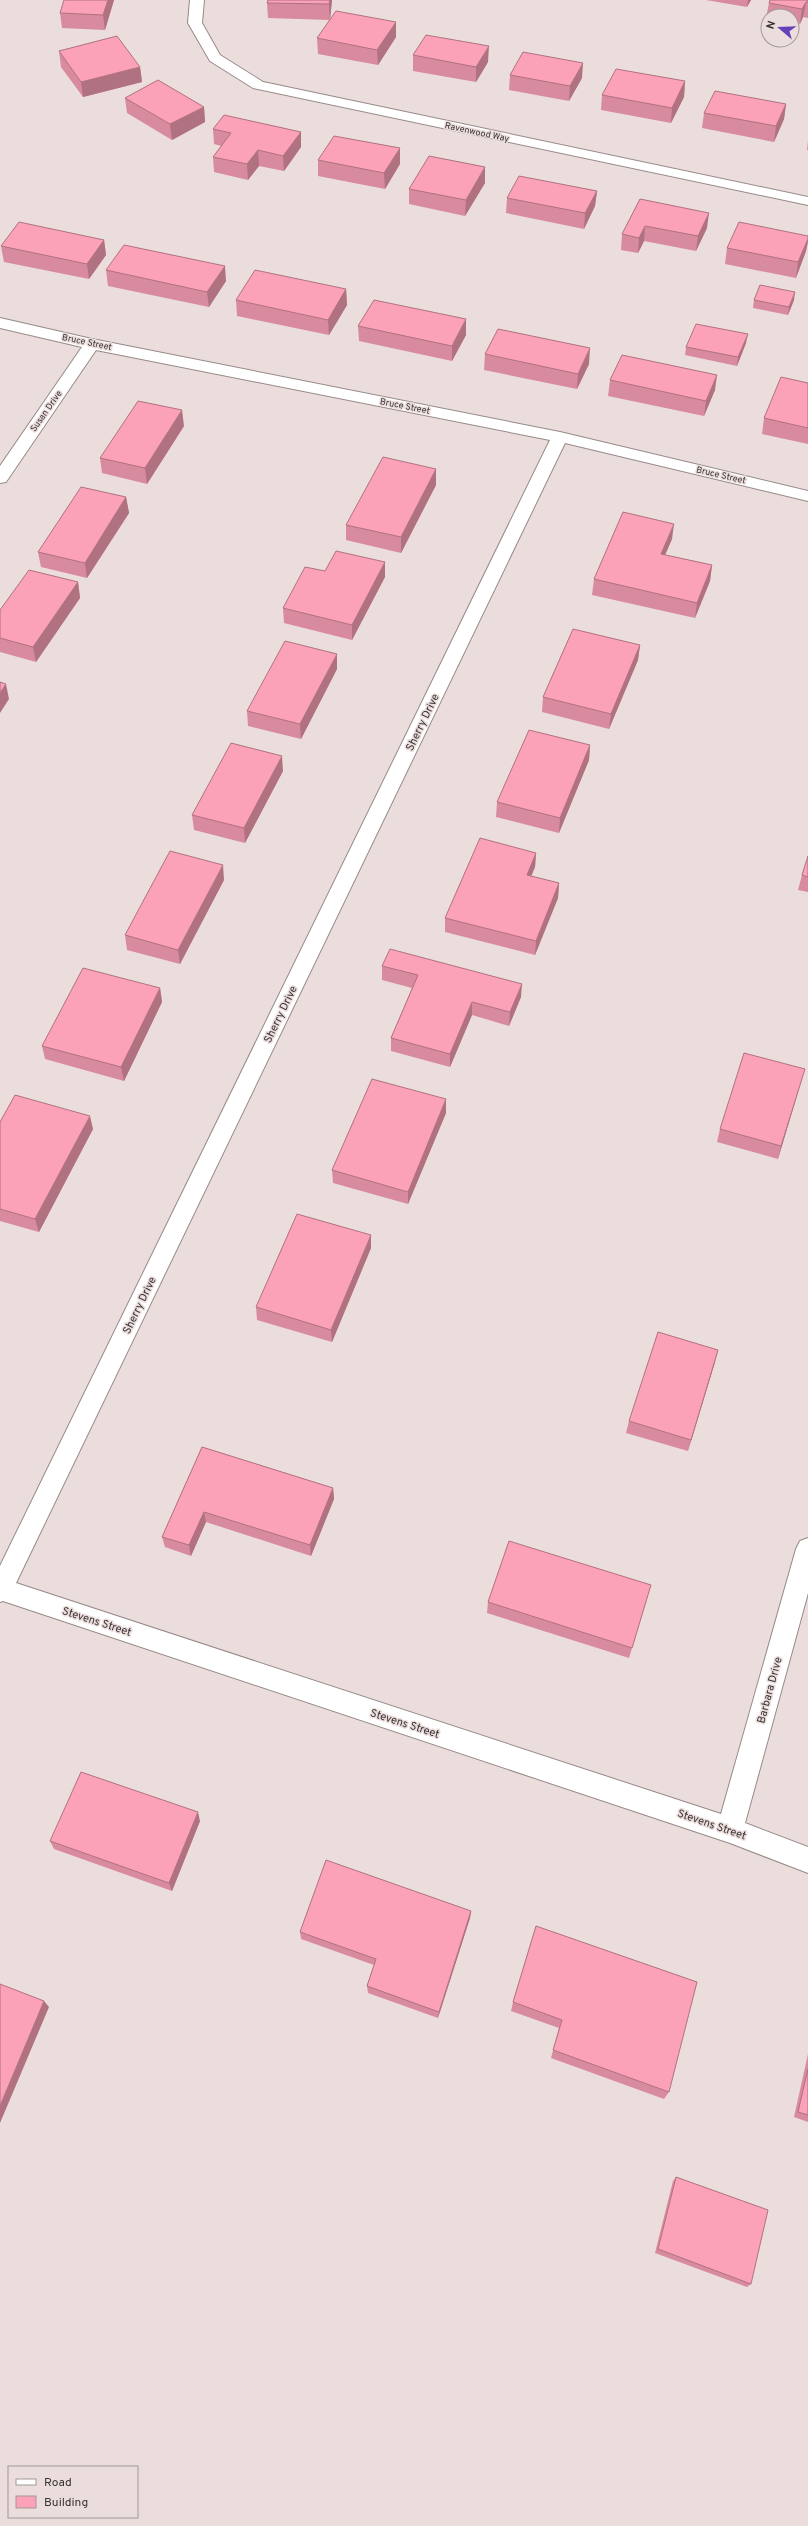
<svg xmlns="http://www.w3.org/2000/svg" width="808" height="2526" font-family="Overpass,sans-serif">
  <rect width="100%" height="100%" fill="#ebdddc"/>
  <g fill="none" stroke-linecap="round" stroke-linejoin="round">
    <g stroke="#968a89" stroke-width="2">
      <path id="street" d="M190,0H204L202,23L220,55L263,82L808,197V205L253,88L210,61L188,23Z
        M0,318L92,339L560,432L808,491V501L565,443L16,1583L721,1814L796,1549L800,1541L808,1538V1593L745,1823L808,1847V1873L730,1843L3,1601L0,1602V1566L550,440L96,350L6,482L0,483V466L82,347L0,328Z"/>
    </g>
    <use href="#street" fill="#fff" fill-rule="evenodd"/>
  </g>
  <path fill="#d88a9e" d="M114,0L105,30L62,28L60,13Z
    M332,0L330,20L268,18L267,3Z
    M706,0H751L747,7Z
    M808,0V18L803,17L800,24L792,23V16H768V19L766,18L769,3Z
    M396,37L378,65L318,54L317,38Z
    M59,51L140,67L142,82L83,97L61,67Z
    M413,55L488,62L476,82L413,71Z
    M510,75L582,78L569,101L509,90Z
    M685,81L684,97L671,123L601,110L602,95Z
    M125,98L204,107L205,122L172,140L127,113Z
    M786,104L784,119L774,142L702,128L704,113Z
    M213,129L301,132V147L284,171L259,166L248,180L214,172L213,157L221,146L214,144Z
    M808,141V150H807Z
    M318,160L400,164L385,189L318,176Z
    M485,183L465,216L409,204V189Z
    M597,191L595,206L584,229L506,213L507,198Z
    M640,199L707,228L696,251L644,241L638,253L621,250L622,234Z
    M808,236V243L806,251L796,278L725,264L727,248Z
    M104,240L106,255L89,279L4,262L1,246Z
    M106,270L226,281L209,307L108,286Z
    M346,289L347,305L329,335L237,316L236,300Z
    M754,300H794L788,315L753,308Z
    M358,326L466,335L452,361L359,341Z
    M746,343L737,366L685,355L686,347Z
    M485,354L589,364L577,389L484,370Z
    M610,380L715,390L704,416L608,396Z
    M808,383V444L762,434L764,418Z
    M184,426L147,484L102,473L100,458Z
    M436,485L401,553L346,540V525Z
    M126,497L129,513L87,578L41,567L38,552Z
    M672,539L665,555L712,565L710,581L695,618L592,595L594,579Z
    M385,562V577L352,640L284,623L283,608L325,571Z
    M78,582L80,598L36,662L0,652V610Z
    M640,645L638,660L609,729L542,712L543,697Z
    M337,669L301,739L248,726L247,711Z
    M590,745L589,760L559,833L496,817L497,802Z
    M283,771L245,843L194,830L192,815Z
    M536,853L535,867L531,876L559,883L558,898L535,955L445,932V918Z
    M808,856V892L798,890L802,875Z
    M224,880L180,964L127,950L125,935Z
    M382,966L521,997L509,1026L472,1015L450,1067L391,1051V1038L412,988L382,980Z
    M160,988L162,1002L124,1081L45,1059L42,1046Z
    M801,1082L778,1159L717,1142L720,1129Z
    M446,1113L408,1204L333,1183L332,1170Z
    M0,1122L93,1129L39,1232L0,1221Z
    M371,1248L332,1342L257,1320L256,1307Z
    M715,1362L688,1451L626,1433L629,1421Z
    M202,1447L333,1488L334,1499L311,1556L206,1522L191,1556L165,1547L162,1537Z
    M648,1595L629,1658L487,1613L488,1602Z
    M200,1821L172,1891L54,1849L50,1841Z
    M471,1911L470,1918L438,2018L368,1993L367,1986L374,1965L301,1939L300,1932Z
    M536,1926L669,2092L664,2099L551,2058L559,2028L511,2011L513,2002Z
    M808,2054V2122L794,2117Z
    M676,2177L751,2284L747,2287L655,2253L673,2181Z"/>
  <path fill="#b07181" d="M108,0H114L105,30L103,15Z
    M330,0H332L330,20L329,4Z
    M748,0H751L747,7Z
    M806,2L803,17L800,24L802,9Z
    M396,22V37L378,65L377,50Z
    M489,46L488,62L476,82V67Z
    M583,63L582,78L569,101L570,86Z
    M140,67L142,82L83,97L81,82Z
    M685,81L684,97L671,123L672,108Z
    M786,104L784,119L774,142L776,126Z
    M204,107L205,122L172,140L170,124Z
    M301,132V147L284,171L283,156Z
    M400,148V164L385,189L384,173Z
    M258,150L259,166L248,180L247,164Z
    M485,167V183L465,216L466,200Z
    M597,191L595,206L584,229L585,213Z
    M709,213L707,228L696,251L698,236Z
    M645,226L644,241L638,253L639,238Z
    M808,239L806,251L796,278L798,262Z
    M104,240L106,255L89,279L87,264Z
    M225,266L226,281L209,307L207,292Z
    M346,289L347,305L329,335L328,320Z
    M795,292L794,300L788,315L789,307Z
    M466,319V335L452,361V346Z
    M748,334L746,343L737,366L738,357Z
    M590,348L589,364L577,389L578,374Z
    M717,375L715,390L704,416L706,401Z
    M182,410L184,426L147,484L145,468Z
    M436,469V485L401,553V537Z
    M126,497L129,513L87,578L85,563Z
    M674,524L672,539L659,569L661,554Z
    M385,562V577L352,640V625Z
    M712,565L710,581L695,618L697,603Z
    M78,582L80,598L36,662L33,647Z
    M640,645L638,660L609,729L611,714Z
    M337,654V669L301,739L300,724Z
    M6,684L9,699L0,713V693Z
    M590,745L589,760L559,833L560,818Z
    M282,756L283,771L245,843L244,828Z
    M536,853L535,867L526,889L527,875Z
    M223,865L224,880L180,964L178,950Z
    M559,883L558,898L535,955L536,941Z
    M522,984L521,997L509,1026L510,1012Z
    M160,988L162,1002L124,1081L121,1067Z
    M472,1002V1015L450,1067V1054Z
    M805,1069L801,1082L778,1159L781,1146Z
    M446,1099V1113L408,1204V1192Z
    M90,1116L93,1129L39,1232L35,1219Z
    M371,1235V1248L332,1342L331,1330Z
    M718,1350L715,1362L688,1451L691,1440Z
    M333,1488L334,1499L311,1556L310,1545Z
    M204,1512L206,1522L191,1556L189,1545Z
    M198,1812L200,1821L172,1891L169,1883Z
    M471,1911L470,1918L438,2018L439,2012Z
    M44,2001L49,2007L0,2123V2106Z"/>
  <path fill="#fba1b8" stroke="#b07181" d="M64,0H108L103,15L60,13Z
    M268,0H330L329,4L267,3Z
    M770,0H808V2H806L802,9L769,3Z
    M336,11L396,22L377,50L317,38Z
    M426,35L489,46L476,67L413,55Z
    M117,36L140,67L81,82L59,51Z
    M523,52L583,63L570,86L510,75Z
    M616,69L685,81L672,108L602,95Z
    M158,80L204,107L170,124L125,98Z
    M715,91L786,104L776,126L704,113Z
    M224,115L301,132L283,156L258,150L247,164L213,157L231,133L213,129Z
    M334,136L400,148L384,173L318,160Z
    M429,156L485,167L466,200L409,189Z
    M519,176L597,191L585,213L507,198Z
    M640,199L709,213L698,236L645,226L639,238L622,234Z
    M19,222L104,240L87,264L1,246Z
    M739,222L808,236V239L798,262L727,248Z
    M124,245L225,266L207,292L106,270Z
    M255,270L346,289L328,320L236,300Z
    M760,285L795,292L789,307L754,300Z
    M374,300L466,319L452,346L358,326Z
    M696,324L748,334L738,357L686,347Z
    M498,329L590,348L578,374L485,354Z
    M622,355L717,375L706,401L610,380Z
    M781,377L808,383V428L764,418Z
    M138,401L182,410L145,468L100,458Z
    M383,457L436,469L401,537L346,525Z
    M81,487L126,497L85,563L38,552Z
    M623,512L674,524L661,554L712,565L697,603L594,579Z
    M336,551L385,562L352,625L283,608L305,567L325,571Z
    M29,570L78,582L33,647L0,638V610Z
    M573,629L640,645L611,714L543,697Z
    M285,641L337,654L300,724L247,711Z
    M0,682L6,684L0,693Z
    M529,730L590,745L560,818L497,802Z
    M231,743L282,756L244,828L192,815Z
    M480,838L536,853L527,875L559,883L536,941L445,918Z
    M170,851L223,865L178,950L125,935Z
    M808,856V877L802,875Z
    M390,949L522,984L510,1012L472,1002L450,1054L391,1038L418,975L382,966Z
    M83,968L160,988L121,1067L42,1046Z
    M744,1053L805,1069L781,1146L720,1129Z
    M372,1079L446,1099L408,1192L332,1170Z
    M15,1095L90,1116L35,1219L0,1209V1122Z
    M297,1214L371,1235L331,1330L256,1307Z
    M658,1332L718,1350L691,1440L629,1421Z
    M202,1447L333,1488L310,1545L204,1512L189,1545L162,1537Z
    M509,1541L651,1585L632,1648L488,1602Z
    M81,1772L198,1812L169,1883L50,1841Z
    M326,1860L471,1911L439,2012L367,1986L376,1959L300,1932Z
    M536,1926L697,1982L669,2092L553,2050L562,2020L513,2002Z
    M0,1984L44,2001L0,2106Z
    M808,2069V2115L798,2112Z
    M676,2177L768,2210L751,2284L658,2249Z"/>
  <g text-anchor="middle" stroke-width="3" stroke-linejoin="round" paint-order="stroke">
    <g font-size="9" fill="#383333" stroke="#ebdddc">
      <text transform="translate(477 132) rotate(12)" y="3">Ravenwood Way</text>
      <text transform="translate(87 342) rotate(12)" y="3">Bruce Street</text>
      <text transform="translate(405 406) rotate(11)" y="3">Bruce Street</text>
      <text transform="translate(46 411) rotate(-55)" y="3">Susan Drive</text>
      <text transform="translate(721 475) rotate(13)" y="3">Bruce Street</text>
    </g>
    <g font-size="11" fill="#383333" stroke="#ebdddc">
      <text transform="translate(422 722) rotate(-64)" y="4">Sherry Drive</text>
      <text transform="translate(280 1014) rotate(-64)" y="4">Sherry Drive</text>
      <text transform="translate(139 1305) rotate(-64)" y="4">Sherry Drive</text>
      <text transform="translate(97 1621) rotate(18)" y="4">Stevens Street</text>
      <text transform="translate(769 1690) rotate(-75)" y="4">Barbara Drive</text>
      <text transform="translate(405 1723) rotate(18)" y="4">Stevens Street</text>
      <text transform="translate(712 1824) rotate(19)" y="4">Stevens Street</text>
    </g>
  </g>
  <rect x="8" y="2466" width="130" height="52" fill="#ebdddc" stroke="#a39998"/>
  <rect x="16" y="2479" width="20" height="6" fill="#ffffff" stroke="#a39998"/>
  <text x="44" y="2486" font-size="12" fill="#383333">Road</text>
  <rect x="16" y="2496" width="20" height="12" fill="#fba1b8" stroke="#a39998"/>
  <text x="44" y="2506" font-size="12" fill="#383333">Building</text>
  <g transform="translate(780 28) rotate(289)"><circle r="19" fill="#ebdddc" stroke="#a39998"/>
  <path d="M0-3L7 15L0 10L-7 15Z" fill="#6241b9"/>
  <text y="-6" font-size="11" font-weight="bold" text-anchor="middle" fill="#383333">N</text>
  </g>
</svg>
